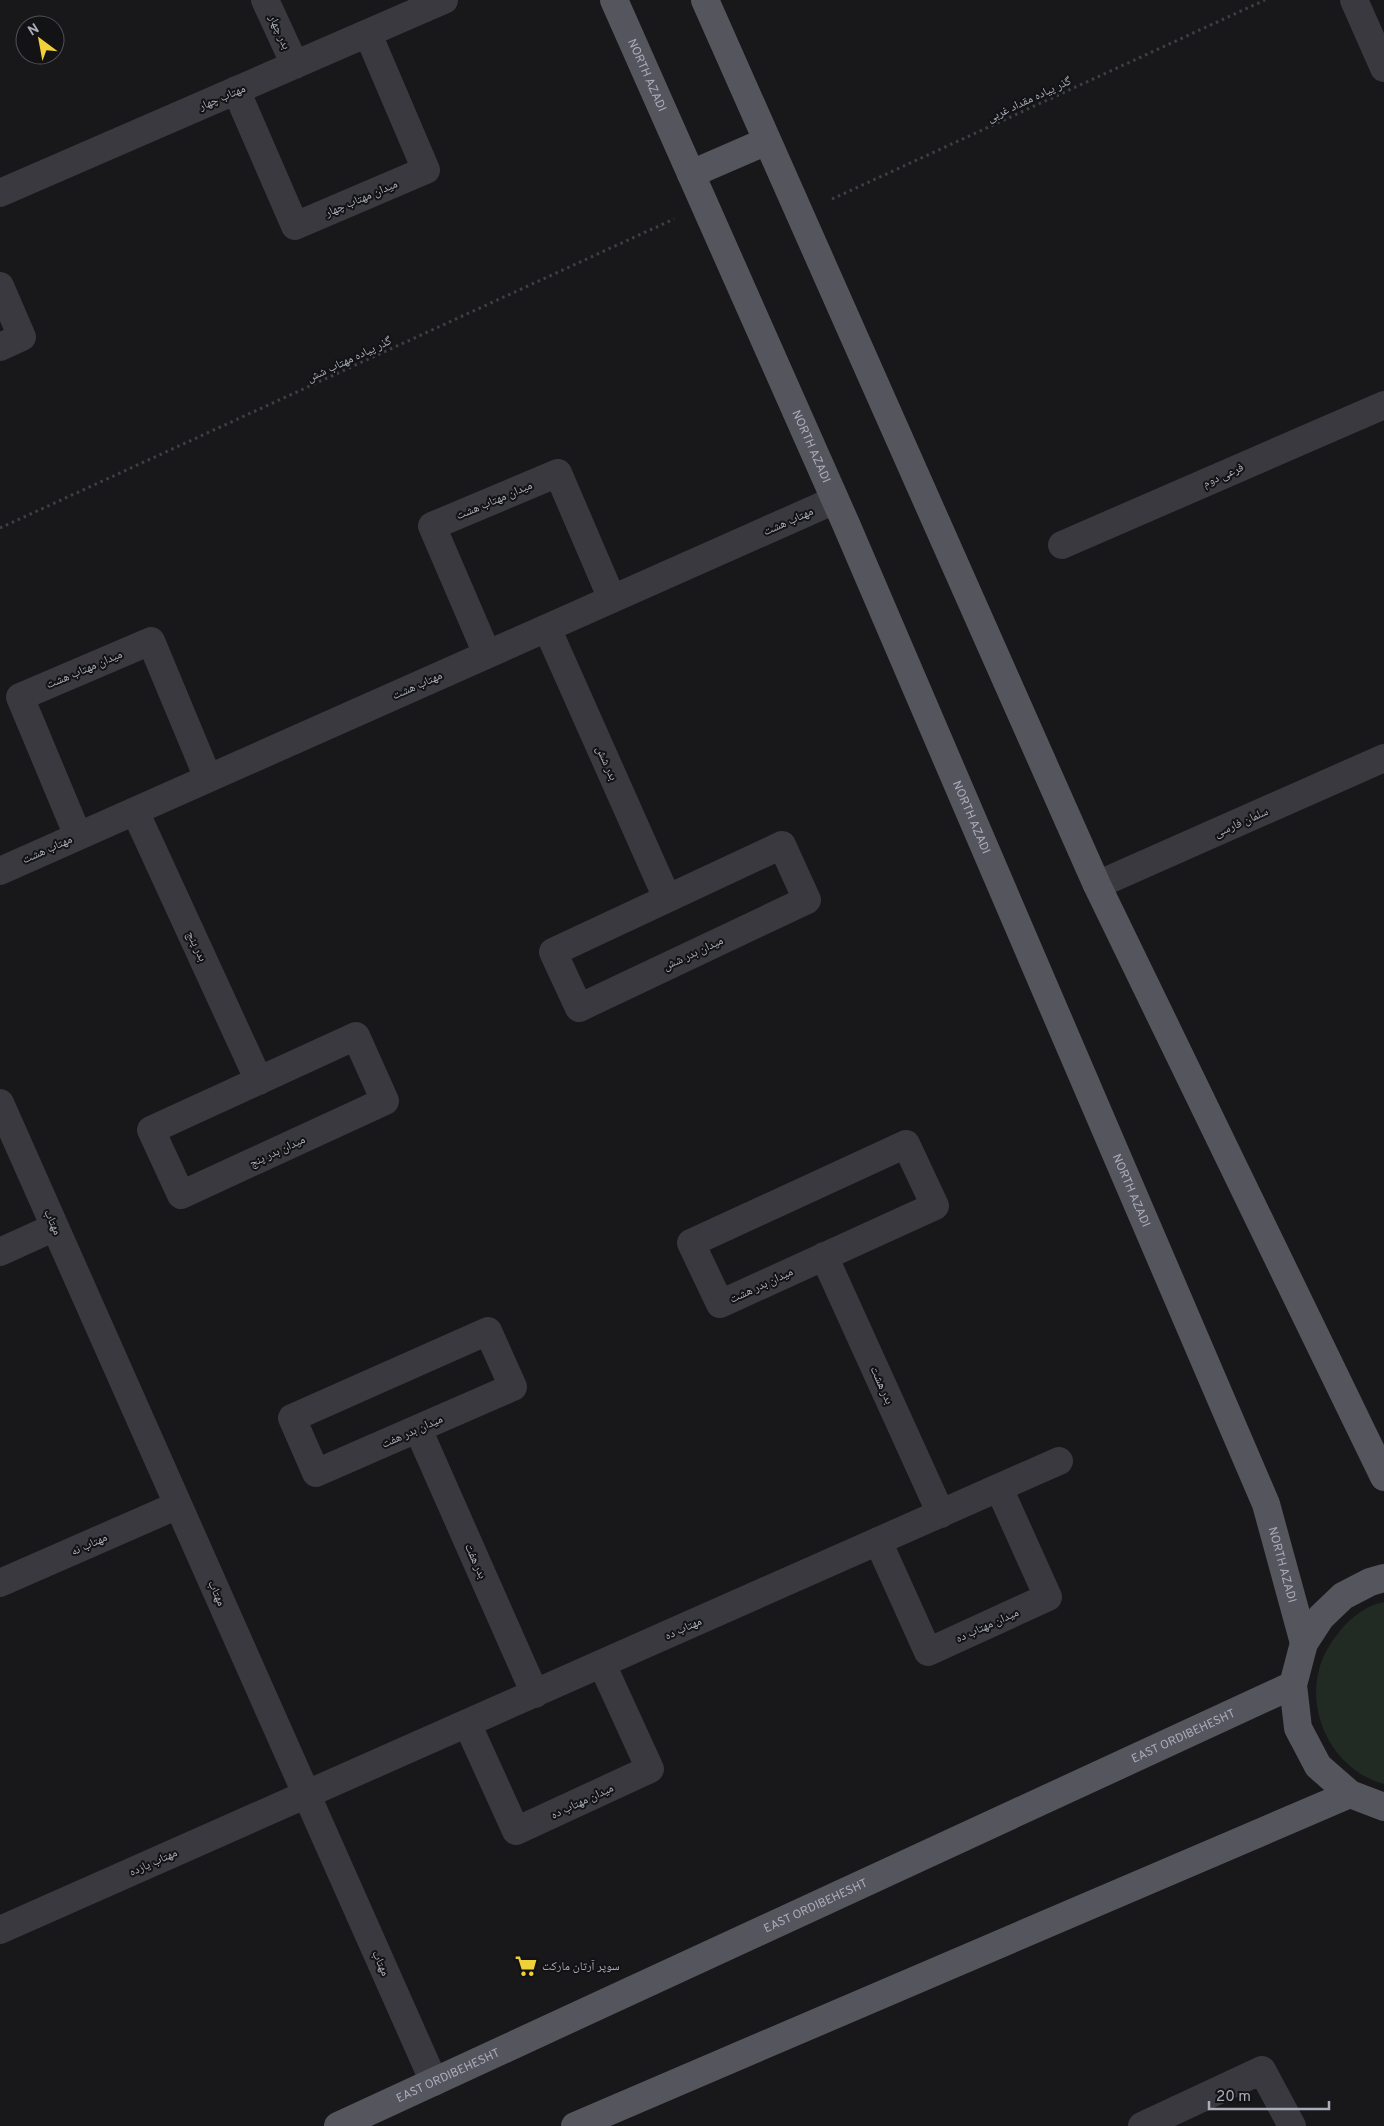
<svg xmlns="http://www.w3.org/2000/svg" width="1384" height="2126" font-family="Overpass,'Noto Naskh Arabic',sans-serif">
  <rect width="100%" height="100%" fill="#18181a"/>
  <path fill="#222a24" d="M1384,1602V1784C1338,1772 1308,1721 1318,1674C1321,1658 1330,1643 1340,1631C1351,1617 1367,1605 1384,1602Z"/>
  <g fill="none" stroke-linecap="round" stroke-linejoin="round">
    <path stroke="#3f4046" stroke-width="3" stroke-dasharray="2.5 4" stroke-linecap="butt" d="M832,199L1265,0
      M0,528L674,219"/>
    <path stroke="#39393f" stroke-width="28" d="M265,0L295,65
      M1354,0L1384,68
      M236,90L295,226L426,170L368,34
      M0,193L444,0
      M0,286L22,337L0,347
      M1062,545L1384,405
      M547,628L667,898
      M487,654L432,526L558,473L612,599
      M135,811L259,1081
      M78,836L20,697L151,641L208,778
      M782,845L807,900L579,1008L553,952Z
      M0,871L835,500
      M1097,885L1384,758
      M356,1036L385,1101L181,1195L151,1130Z
      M0,1103L434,2082
      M906,1144L935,1206L720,1304L691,1243Z
      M0,1252L55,1227
      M824,1256L941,1514
      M488,1331L513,1387L316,1473L292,1418Z
      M418,1429L535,1694
      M878,1541L928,1652L1048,1597L999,1488
      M0,1583L178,1505
      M467,1723L516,1831L650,1769L602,1664
      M0,1930L1059,1461
      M1142,2126L1262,2070L1292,2126"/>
    <g stroke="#55555e" stroke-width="28">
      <path id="s1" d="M614,0L846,524L1266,1504L1304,1643"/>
      <path d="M705,0L1097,885L1384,1477"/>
      <path d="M691,174L767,141"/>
      <path d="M1384,1578L1370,1582L1343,1596L1321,1617L1304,1643L1293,1685L1298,1728L1318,1766L1350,1794L1384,1807"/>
      <path id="s2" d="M338,2126L1293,1685"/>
      <path d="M575,2126L1350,1794"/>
    </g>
  </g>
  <defs>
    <g id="supermarket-bare" transform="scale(1.725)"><path d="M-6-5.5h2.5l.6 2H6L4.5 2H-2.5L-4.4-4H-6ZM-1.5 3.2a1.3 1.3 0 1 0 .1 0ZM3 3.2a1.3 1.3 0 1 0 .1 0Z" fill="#f0d13a" stroke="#131315" stroke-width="2.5" paint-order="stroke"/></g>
  </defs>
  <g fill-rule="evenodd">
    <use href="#supermarket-bare" x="526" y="1966"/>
  </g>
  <g text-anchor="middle" stroke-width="4" stroke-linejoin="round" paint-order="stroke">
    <g font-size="12" fill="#aaadba" stroke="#131315">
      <text transform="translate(280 32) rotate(66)" y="4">بدر چهار</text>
      <text dy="4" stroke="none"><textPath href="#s1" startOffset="82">NORTH AZADI</textPath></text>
      <text transform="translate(222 97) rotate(-23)" y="4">مهتاب چهار</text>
      <text transform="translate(1029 99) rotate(-25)" y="4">گذر پیاده مقداد غربی</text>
      <text transform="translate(361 198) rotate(-23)" y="4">میدان مهتاب چهار</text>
      <text transform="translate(349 359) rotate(-25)" y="4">گذر پیاده مهتاب شش</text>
      <text dy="4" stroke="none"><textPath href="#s1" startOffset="488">NORTH AZADI</textPath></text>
      <text transform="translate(1223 475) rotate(-24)" y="4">فرعی دوم</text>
      <text transform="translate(494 500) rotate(-23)" y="4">میدان مهتاب هشت</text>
      <text transform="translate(788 521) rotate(-24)" y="4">مهتاب هشت</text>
      <text transform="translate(84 669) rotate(-23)" y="4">میدان مهتاب هشت</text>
      <text transform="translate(417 685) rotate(-24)" y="4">مهتاب هشت</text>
      <text transform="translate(607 763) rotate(66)" y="4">بدر شش</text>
      <text dy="4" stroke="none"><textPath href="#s1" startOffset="892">NORTH AZADI</textPath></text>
      <text transform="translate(1241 822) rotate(-24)" y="4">سلمان فارسی</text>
      <text transform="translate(47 849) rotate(-24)" y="4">مهتاب هشت</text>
      <text transform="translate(197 946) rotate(65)" y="4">بدر پنج</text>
      <text transform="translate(693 953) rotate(-25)" y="4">میدان بدر شش</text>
      <text transform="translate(277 1151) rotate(-25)" y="4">میدان بدر پنج</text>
      <text dy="4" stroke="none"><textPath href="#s1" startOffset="1298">NORTH AZADI</textPath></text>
      <text transform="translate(53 1222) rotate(66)" y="4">مهتاب</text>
      <text transform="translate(761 1285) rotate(-25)" y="4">میدان بدر هشت</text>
      <text transform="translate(882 1385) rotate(66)" y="4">بدر هشت</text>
      <text transform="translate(412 1431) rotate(-24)" y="4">میدان بدر هفت</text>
      <text transform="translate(89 1544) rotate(-24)" y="4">مهتاب نه</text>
      <text transform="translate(476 1561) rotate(66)" y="4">بدر هفت</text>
      <text dy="4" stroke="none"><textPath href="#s1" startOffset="1702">NORTH AZADI</textPath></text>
      <text transform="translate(217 1593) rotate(66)" y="4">مهتاب</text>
      <text transform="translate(987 1625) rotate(-24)" y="4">میدان مهتاب ده</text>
      <text transform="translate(683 1628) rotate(-24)" y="4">مهتاب ده</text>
      <text dy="4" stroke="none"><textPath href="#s2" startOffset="931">EAST ORDIBEHESHT</textPath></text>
      <text transform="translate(582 1801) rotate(-25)" y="4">میدان مهتاب ده</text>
      <text transform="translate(153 1862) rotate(-24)" y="4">مهتاب یازده</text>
      <text dy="4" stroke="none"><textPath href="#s2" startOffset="526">EAST ORDIBEHESHT</textPath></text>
      <text transform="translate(381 1963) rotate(66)" y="4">مهتاب</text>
      <text dy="4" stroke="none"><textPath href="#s2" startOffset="121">EAST ORDIBEHESHT</textPath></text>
    </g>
    <g font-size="12" fill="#aaadba" stroke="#131315" text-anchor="start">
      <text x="542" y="1970">سوپر آرتان مارکت</text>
    </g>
  </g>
  <g transform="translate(40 40) rotate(328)"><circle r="24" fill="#131315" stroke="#4f5157"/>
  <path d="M0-4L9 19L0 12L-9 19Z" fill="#f0d13a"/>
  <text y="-8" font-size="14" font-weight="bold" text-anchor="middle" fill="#aaadba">N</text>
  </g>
  <path d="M1209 2101v8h120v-8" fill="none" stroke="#aaadba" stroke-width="2.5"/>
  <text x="1216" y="2101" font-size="15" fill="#aaadba" stroke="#131315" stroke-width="4" paint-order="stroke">20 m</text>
</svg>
